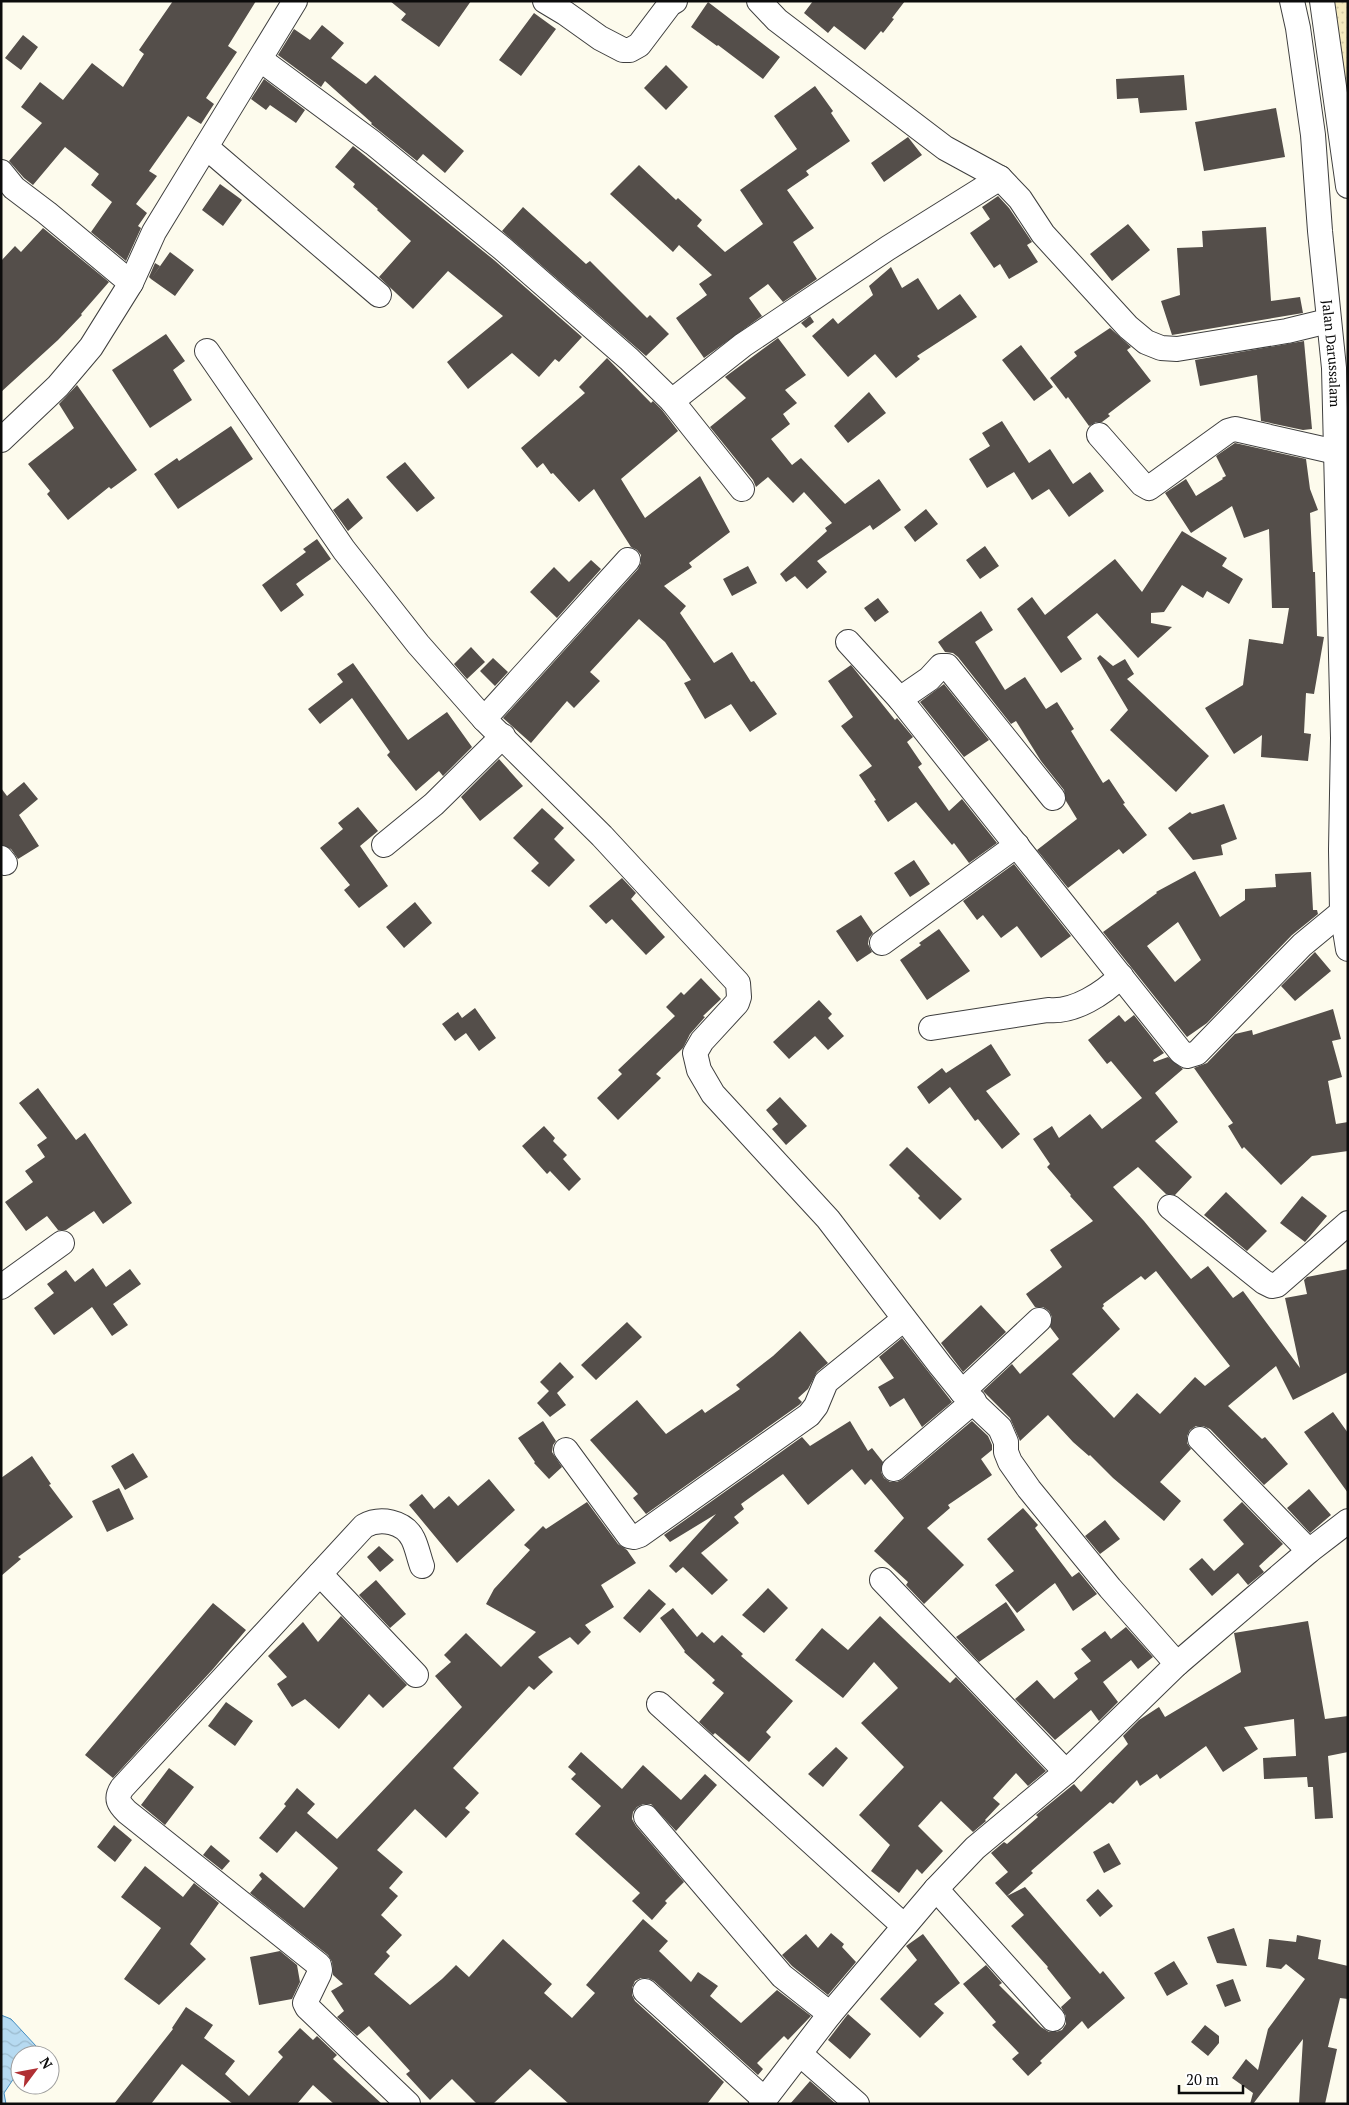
<svg xmlns="http://www.w3.org/2000/svg" width="1349" height="2105" font-family="'PT Serif',serif">
  <defs>
    <pattern id="sand-dots" width="8" height="8" patternUnits="userSpaceOnUse" patternTransform="scale(1.25)"><rect width="8" height="8" fill="#f5eabe"/><path d="M2 2h.1M6 6h.1" fill="none" stroke="#d1c8a2" stroke-width="1.8" stroke-linecap="round"/></pattern>
    <pattern id="water-waves" width="16" height="10" patternUnits="userSpaceOnUse" patternTransform="scale(1.25)"><rect width="16" height="10" fill="#b6daf1"/><path d="M0 5q4-4 8 0t8 0" fill="none" stroke="#9bbacd"/></pattern>
  </defs>
  <rect width="100%" height="100%" fill="#fdfbed"/>
  <path fill="url(#sand-dots)" d="M1327,1H1348V132Z"/>
  <path fill="url(#water-waves)" stroke="#438dc1" d="M1,2015L11,2019L36,2046L30,2055H20V2069L4,2093L6,2104H1Z"/>
  <path fill="#544e4a" fill-rule="evenodd" d="M173,1H256L228,46L237,52L206,98L214,104L201,124L188,116L149,171L157,176L136,204L147,213L138,226L141,228L126,261L91,232L112,202L91,185L99,174L65,147L33,185L24,178L9,161L42,123L21,107L40,82L63,100L92,63L123,87L144,54L139,50Z
    M390,1H471L439,47L401,20L406,14Z
    M813,1H905L892,18L894,19L883,33L881,31L865,50L834,26L828,33L804,13Z
    M708,2L780,57L763,79L718,45L717,46L691,27Z
    M534,13L556,29L521,76L499,60Z
    M322,25L344,43L331,58L366,84L375,75L464,151L445,173L423,154L417,161L371,124L372,123L325,81L321,87L278,55L294,29L310,40Z
    M23,35L38,47L21,70L5,58Z
    M666,65L688,87L666,110L644,88Z
    M1184,75L1187,110L1140,113L1138,98L1117,99L1116,79Z
    M264,79L305,110L296,123L270,105L266,110L251,99Z
    M815,86L833,111L831,113L850,141L806,171L809,175L787,190L814,228L793,242L817,279L783,302L768,284L749,298L762,316L704,358L676,318L707,295L699,284L712,275L679,245L673,252L610,194L639,165L676,200L678,198L702,220L697,226L725,252L763,224L740,190L797,149L774,116Z
    M1276,108L1285,157L1204,171L1195,122Z
    M908,137L922,155L884,182L871,163Z
    M353,146L494,260L582,337L559,362L555,359L539,377L512,353L468,389L447,362L503,316L448,271L413,309L379,277L411,241L377,210L378,209L353,187L355,184L335,167Z
    M220,184L242,200L223,226L202,210Z
    M998,196L1009,208L1032,242L1027,245L1038,262L1009,279L1000,264L994,268L970,233L990,219L982,207Z
    M523,207L586,264L590,261L647,318L650,315L669,334L646,356L502,231Z
    M1128,224L1150,250L1112,281L1090,254Z
    M1266,227L1271,301L1300,297L1303,313L1172,335L1161,301L1180,295L1177,248L1203,247L1202,231Z
    M43,228L109,282L81,314L82,315L58,340L1,392V261L15,246L21,252Z
    M170,252L194,270L175,296L151,279Z
    M155,263L160,266L151,279L149,277Z
    M891,267L902,288L918,278L938,310L960,294L977,317L917,356L920,359L896,378L875,354L848,377L812,336L833,318L838,324L873,295L869,286Z
    M810,316L814,322L806,328L801,323Z
    M1110,328L1131,347L1127,350L1151,381L1108,414L1110,416L1102,422H1096L1089,426L1068,397L1066,399L1050,378L1077,356L1074,352Z
    M166,334L185,361L173,370L192,400L150,428L112,370Z
    M778,338L806,375L785,390L797,403L783,414L790,424L771,439L792,465L801,458L845,504L879,479L901,510L873,530L870,525L817,561L827,572L807,589L795,576L786,582L780,574L827,531L825,528L832,523L804,492L793,503L768,477L756,487L753,480L710,427L746,398L725,377Z
    M1304,341L1312,429L1303,430L1261,421L1257,375L1200,386L1195,360Z
    M1021,345L1053,387L1034,401L1002,360Z
    M607,358L651,403L653,401L662,410L678,431L621,479L645,518L700,476L730,532L689,563L692,567L664,586L686,606L680,613L714,663L732,652L751,682L754,681L777,714L750,732L731,704L705,719L684,683L691,680L665,642L639,619L590,672L600,681L574,708L567,701L531,743L503,718L638,569L641,563V555L637,550L631,547L594,489L579,502L553,473L551,474L543,463L537,468L521,448L585,393L579,387Z
    M77,385L137,470L111,489L109,487L68,520L47,494L50,491L28,464L74,428L59,404Z
    M869,392L886,413L848,443L834,426Z
    M1002,421L1029,463L1050,449L1073,484L1090,472L1104,491L1069,517L1049,489L1032,500L1014,472L987,488L969,459L990,446L982,433Z
    M231,426L253,459L178,509L154,474L177,458L179,461Z
    M1235,443L1306,459L1310,489L1318,510L1310,513L1313,572H1315L1317,636L1324,637L1314,694L1306,693L1304,733L1311,734L1308,761L1261,757L1262,735L1234,754L1205,708L1243,685L1249,639L1283,644L1289,608H1272L1269,529L1244,538L1232,506L1191,533L1165,493L1186,479L1196,496L1223,479L1222,478L1226,476L1216,456Z
    M405,462L435,498L417,512L386,477Z
    M348,498L363,518L348,531L333,510Z
    M926,509L938,524L915,542L904,527Z
    M1182,531L1227,558L1222,566L1243,579L1229,604L1207,591L1203,598L1182,585L1164,612L1151,613V623L1172,627L1138,658L1097,613L1067,637L1082,659L1061,673L1017,609L1032,597L1045,615L1115,559L1142,592Z
    M317,539L331,559L296,584L304,595L281,612L262,585L306,552L303,549Z
    M985,546L999,566L980,579L966,560Z
    M591,560L601,569L557,618L530,592L554,567L569,582Z
    M748,566L757,583L732,596L723,579Z
    M878,598L889,612L875,622L864,608Z
    M981,611L993,630L975,642L1005,690L1025,677L1046,709L1057,702L1074,729L1071,731L1103,783L1109,779L1125,803L1123,804L1147,835L1123,854L1119,849L1068,888L1037,850L1077,819L1066,801L1064,790L1041,761L1016,721L1011,724L958,657L953,653L945,652L938,642Z
    M471,647L485,662L467,679L454,664Z
    M1100,655L1113,666L1125,659L1134,674L1127,679L1209,756L1176,792L1110,730L1128,710L1097,658Z
    M493,658L508,672L495,686L480,671Z
    M353,663L408,740L447,712L472,747L443,776L439,771L416,791L387,755L390,752L352,698L320,724L308,709L343,682L337,674Z
    M851,665L895,720L897,718L913,737L907,742L922,764L918,767L949,811L962,799L997,843L969,863L954,843L952,845L916,802L888,822L874,801L876,800L859,775L872,766L841,726L853,717L828,681Z
    M944,684L989,740L964,757L920,702Z
    M499,759L523,786L480,821L461,797Z
    M24,782L38,799L19,815L39,846L18,859L11,849L1,845V788L7,796Z
    M1224,804L1237,839L1221,845L1223,855L1193,860L1168,828L1190,812L1192,814Z
    M358,807L378,831L360,846L388,886L359,908L344,890L350,885L320,848L343,829L338,823Z
    M542,808L564,828L554,839L575,860L549,887L531,871L539,863L513,838Z
    M914,860L930,884L910,897L894,873Z
    M1014,864L1071,936L1041,958L1017,926L1001,938L983,915L977,920L963,901Z
    M1195,871L1220,917L1245,900V889L1276,887L1275,874L1311,872L1313,910H1317L1318,914L1292,935L1207,1023L1187,1037L1103,932L1157,893L1156,892ZM1178,922L1201,960L1175,982L1147,946Z
    M622,878L636,893L631,899L665,937L646,955L612,919L606,924L589,906Z
    M415,902L432,923L404,948L386,927Z
    M861,915L873,933L869,938L868,944L872,952L857,962L836,931Z
    M939,929L970,971L927,1000L900,960L921,945L919,943Z
    M1315,952L1331,971L1295,1001L1281,986Z
    M701,978L721,999L703,1016L705,1017L690,1034L683,1048L656,1074L661,1078L618,1120L597,1098L622,1074L618,1070L675,1016L666,1007L681,992L684,995Z
    M819,1000L832,1014L828,1018L844,1036L828,1050L815,1036L789,1059L773,1042Z
    M475,1008L496,1038L479,1051L466,1033L455,1041L442,1024L458,1012L462,1018Z
    M1333,1009L1341,1039L1332,1041L1342,1077L1328,1081L1336,1124L1348,1122V1151L1312,1156L1281,1185L1244,1147L1242,1149L1228,1126L1233,1123L1194,1068L1207,1063L1235,1034L1252,1030L1253,1035Z
    M1119,1015L1125,1022L1134,1015L1164,1053L1153,1060L1154,1062L1168,1057L1183,1069L1155,1093L1178,1122L1155,1141L1192,1177L1175,1195L1166,1194L1138,1167L1113,1187L1144,1221L1191,1279L1208,1266L1233,1298L1243,1291L1300,1368L1285,1298L1307,1294L1304,1280L1307,1277L1348,1269V1372L1293,1400L1276,1366L1228,1406L1262,1439L1265,1437L1288,1464L1264,1485L1210,1429L1203,1426H1196L1190,1430L1187,1436V1443L1191,1449L1160,1482L1181,1501L1164,1521L1113,1478L1090,1455L1089,1456L1073,1442L1048,1415L1020,1441L1010,1418L983,1391L1012,1364L1020,1374L1059,1339L1050,1327L1052,1317L1049,1311L1043,1307H1035L1026,1294L1062,1267L1050,1250L1093,1221L1070,1196L1071,1195L1047,1167L1050,1164L1033,1139L1052,1126L1059,1138L1090,1114L1102,1129L1142,1098L1111,1061L1107,1064L1088,1040ZM1156,1271L1230,1366L1205,1386L1195,1377L1160,1414L1137,1393L1114,1418L1072,1374L1120,1329L1102,1308L1104,1306L1103,1304L1141,1276L1145,1280Z
    M991,1044L1011,1075L986,1091L1020,1134L1002,1149L978,1119L975,1121L950,1087L929,1104L917,1087L942,1068L946,1073Z
    M38,1088L76,1140L85,1133L132,1203L103,1224L94,1211L66,1230H58L47,1216L26,1231L5,1202L33,1182L25,1171L45,1157L37,1145L47,1138L19,1103Z
    M780,1097L807,1126L786,1145L772,1129L778,1124L766,1110Z
    M544,1126L555,1138L553,1141L567,1155L563,1159L581,1179L569,1191L550,1171L547,1174L522,1146Z
    M907,1147L962,1199L940,1220L918,1198L920,1196L889,1165Z
    M1226,1192L1267,1231L1247,1251L1204,1215Z
    M1302,1196L1327,1216L1305,1242L1280,1223Z
    M93,1268L106,1287L130,1269L141,1284L113,1304L128,1325L112,1336L92,1307L54,1335L34,1308L54,1293L47,1284L66,1270L75,1282Z
    M981,1305L1006,1332L963,1372L941,1343Z
    M627,1322L642,1337L596,1380L581,1365Z
    M800,1331L828,1363L817,1372L808,1389L798,1398L802,1402L799,1405L646,1514L633,1498L638,1494L590,1440L637,1400L666,1434L702,1409L705,1413L740,1389L736,1385L773,1356Z
    M902,1338L952,1402L922,1427L904,1398L890,1407L878,1387L894,1378L879,1357Z
    M560,1362L574,1377L557,1393L566,1405L550,1417L537,1403L549,1391L540,1382Z
    M1333,1412L1348,1433V1493L1304,1432Z
    M543,1421L556,1441L553,1445L552,1452L562,1467L549,1479L534,1463L535,1462L518,1438Z
    M850,1421L868,1451L872,1448L883,1462L881,1472L884,1478L890,1482H897L903,1479L972,1421L988,1436L992,1445V1450L981,1459L992,1475L948,1505L950,1508L927,1528L964,1565L924,1604L906,1585L908,1582L874,1551L904,1518L871,1479L865,1485L852,1469L808,1505L783,1474L741,1504L744,1509L734,1517L739,1523L701,1553L728,1580L712,1595L683,1567L676,1573L669,1566L716,1514L670,1542L664,1535L802,1437L810,1446Z
    M133,1453L148,1477L125,1490L111,1466Z
    M32,1456L51,1484L49,1485L73,1517L18,1557L21,1559L1,1576V1478Z
    M489,1479L515,1510L457,1563L409,1505L422,1494L434,1509L449,1496L458,1506Z
    M119,1488L134,1519L107,1532L92,1501Z
    M1309,1489L1331,1515L1310,1533L1287,1508Z
    M587,1502L618,1544L627,1550L636,1563L601,1585L614,1607L585,1625L591,1632L578,1645L570,1637L538,1657L553,1672L534,1690L529,1686L453,1768L479,1793L465,1808L470,1812L446,1838L415,1809L377,1850L403,1872L389,1888L398,1896L381,1915L402,1935L386,1952L390,1956L374,1974L410,2005L442,1979L456,1965L469,1977L503,1939L552,1984L544,1993L572,2018L595,1993L586,1985L643,1919L668,1941L659,1951L691,1982L698,1972L718,1986L710,1996L741,2023L777,1990L811,2016L788,2040L784,2036L757,2063L763,2069L758,2075L654,1981L648,1978H641L635,1981L632,1988V1995L635,2001L724,2082L707,2104H569L530,2069L493,2104H477L452,2079L430,2100L406,2074L410,2071L369,2026L357,2036L337,2017L344,2011L331,1991L343,1984L333,1975L332,1962L328,1955L250,1893L262,1879L259,1875L262,1872L304,1908L338,1868L296,1831L277,1853L259,1838L286,1806L284,1804L297,1788L315,1804L307,1813L337,1839L462,1707L435,1676L451,1662L444,1655L466,1633L501,1667L536,1632L486,1604L494,1589L530,1550L524,1545L543,1526L546,1529Z
    M1242,1502L1283,1544L1259,1566L1264,1572L1248,1585L1238,1573L1212,1596L1189,1569L1202,1558L1214,1571L1244,1544L1223,1520Z
    M1023,1508L1038,1525L1035,1528L1072,1577L1079,1572L1097,1594L1073,1611L1055,1583L1017,1613L995,1585L1014,1571L987,1539Z
    M1105,1520L1120,1539L1100,1554L1085,1536Z
    M379,1546L394,1560L380,1572L367,1557Z
    M376,1580L406,1614L390,1628L359,1595Z
    M768,1588L788,1608L764,1633L742,1615Z
    M649,1589L666,1604L640,1633L623,1618Z
    M1006,1602L1025,1630L979,1662L956,1637Z
    M213,1603L246,1630L213,1669L113,1778L85,1755Z
    M673,1608L697,1637L702,1632L714,1643L722,1635L743,1654L741,1656L793,1701L766,1732L771,1737L749,1762L715,1733L713,1735L699,1722L724,1693L712,1683L715,1680L684,1652L685,1651L660,1618Z
    M341,1616L407,1685L383,1708L369,1694L339,1729L305,1699L292,1707L277,1684L287,1677L268,1656L303,1622L318,1642Z
    M880,1616L950,1683L956,1677L1046,1771L1028,1786L1016,1773L993,1798L1000,1804L985,1820L986,1821L973,1832L941,1801L918,1826L943,1851L922,1874L917,1869L899,1893L871,1871L890,1845L859,1815L904,1767L861,1723L898,1688L874,1662L843,1698L795,1660L822,1628L848,1650Z
    M1308,1621L1325,1719L1348,1716V1752L1328,1756L1333,1818L1315,1819L1313,1787H1308L1307,1777L1264,1779L1263,1758L1296,1756L1294,1719L1244,1727L1258,1749L1223,1772L1206,1746L1160,1779L1157,1774L1140,1786L1137,1780L1113,1804L1110,1802L1031,1871L1033,1873L1007,1896L1025,1887L1100,1974L1103,1971L1125,1998L1088,2029L1082,2021L1040,2061L1042,2063L1028,2076L1012,2059L1019,2053L992,2025L996,2022L963,1984L986,1965L1002,1983L999,1985L1041,2027L1049,2032H1056L1062,2030L1066,2024V2016L1061,2007L1071,1998L1047,1968L1048,1967L1011,1926L1024,1915L995,1883L1008,1872L991,1853L1004,1842L1007,1844L1038,1817L1036,1815L1074,1784L1081,1792L1128,1744L1123,1736L1139,1720L1159,1707L1165,1717L1241,1672L1234,1633Z
    M1126,1627L1153,1657L1138,1669L1131,1660L1103,1682L1118,1702L1099,1721L1091,1710L1055,1740L1015,1699L1037,1680L1054,1699L1078,1679L1074,1673L1091,1661L1081,1649L1105,1631L1111,1639Z
    M226,1702L253,1721L235,1746L208,1726Z
    M836,1747L848,1758L823,1787L808,1774Z
    M581,1752L622,1789L643,1765L681,1800L705,1774L717,1785L676,1831L651,1804H643L637,1807L633,1812L632,1819L636,1826L684,1882L665,1901L667,1903L652,1920L632,1901L640,1893L575,1834L601,1806L571,1779L576,1774L568,1767Z
    M169,1768L194,1787L165,1825L141,1805Z
    M114,1825L132,1840L115,1862L97,1847Z
    M1109,1843L1121,1864L1104,1873L1093,1852Z
    M211,1845L230,1861L222,1870L203,1855Z
    M145,1866L183,1897L194,1883L219,1903L190,1944L206,1959L159,2005L124,1979L161,1928L121,1897Z
    M1098,1889L1113,1906L1100,1917L1086,1900Z
    M1234,1928L1247,1966L1217,1963L1207,1937Z
    M831,1933L844,1944L842,1947L856,1962L828,1995L792,1966L782,1955L806,1934L818,1948Z
    M923,1934L960,1983L934,2004L944,2013L920,2038L880,1999L917,1960L906,1946Z
    M1297,1935L1321,1940L1318,1959L1348,1966V1999L1340,1998L1328,2047L1337,2049L1325,2104H1299L1303,2039L1253,2104H1250L1253,2093L1232,2078L1246,2059L1258,2070L1268,2029L1305,1979L1286,1964L1281,1969L1266,1967L1269,1939L1296,1942Z
    M280,1951L297,1965L300,1982L292,1999L259,2005L250,1957Z
    M1174,1961L1188,1984L1167,1996L1154,1973Z
    M1233,1979L1241,2001L1225,2007L1216,1985Z
    M186,2007L213,2025L204,2038L235,2061L225,2074L249,2096L283,2057L278,2052L300,2028L313,2040L317,2036L337,2055L333,2059L382,2104H334L313,2085L297,2104H233L182,2064L151,2104H114L173,2029L172,2028Z
    M848,2014L871,2034L850,2059L828,2040Z
    M1205,2025L1219,2036V2043L1208,2056L1191,2042Z
    M810,2081L836,2104H790Z"/>
  <g fill="none" stroke-linecap="round" stroke-linejoin="round">
    <g stroke="#3f3f3f" stroke-width="26">
      <g id="minor">
        <path d="M545,1L565,13L600,38L623,50H630L639,45L670,4L675,1"/>
        <path d="M759,1L777,20L945,148L1000,178L1020,199L1043,234L1128,327L1146,342L1161,348L1177,349L1287,331L1328,321"/>
        <path id="s1" d="M1292,1L1298,28L1313,135L1320,231L1334,368L1343,738L1341,850L1342,912L1348,949"/>
        <path d="M1322,1L1348,186"/>
        <path d="M261,60L373,143L503,249L629,359L672,401L742,489"/>
        <path d="M206,147L379,295"/>
        <path d="M1,172L14,188L47,213L131,283"/>
        <path d="M207,351L344,550L418,644L484,719"/>
        <path d="M672,401L743,345L888,248L1000,178"/>
        <path d="M1099,435L1142,484L1149,488L1228,431L1235,429L1336,452"/>
        <path d="M1,440L58,386L91,347L131,283L154,232L295,1"/>
        <path d="M628,560L484,719L602,836L738,983L739,997L737,1003L702,1041L695,1053L699,1070L713,1094L828,1219L940,1365L962,1392L1000,1428L1006,1442V1452L1010,1462L1029,1489L1110,1588L1177,1664"/>
        <path d="M848,642L900,699L1181,1052L1187,1056L1197,1053L1302,945L1342,912"/>
        <path d="M900,699L929,679L941,666H947L1053,798"/>
        <path d="M384,845L434,804L503,736"/>
        <path d="M1,858L5,863"/>
        <path d="M882,943L1017,845"/>
        <path d="M931,1028L1048,1010C1074,1013 1104,993 1121,976"/>
        <path d="M1170,1207L1264,1282L1272,1286L1277,1285L1348,1223"/>
        <path d="M1,1287L62,1243"/>
        <path d="M962,1392L1039,1320"/>
        <path d="M1200,1439L1309,1551"/>
        <path d="M566,1450L629,1536L634,1537L640,1535L809,1415L816,1406L826,1382L904,1319"/>
        <path d="M894,1469L974,1401"/>
        <path d="M320,1574L416,1675"/>
        <path d="M882,1580L1066,1772"/>
        <path d="M659,1704L904,1926"/>
        <path d="M646,1817L782,1976L830,2014"/>
        <path d="M936,1889L1053,2019"/>
        <path d="M645,1991L764,2099"/>
        <path d="M800,2054L857,2104"/>
        <path d="M408,2104L307,2007L305,2003L319,1974L320,1970L319,1965L127,1812C119,1804 115,1799 122,1788L364,1526C380,1517 404,1521 413,1539C417,1547 419,1558 422,1566"/>
        <path d="M761,2104L830,2014L936,1889L975,1848L1066,1772L1177,1664L1309,1551L1348,1521"/>
      </g>
    </g>
    <use href="#minor" stroke="#fff" stroke-width="24"/>
  </g>
  <g text-anchor="middle" stroke-width="5" stroke-linejoin="round" paint-order="stroke">
    <g font-size="14" fill="#0c0c0c" stroke="#fff">
      <text dy="5" stroke="none"><textPath href="#s1" startOffset="355">Jalan Darussalam</textPath></text>
    </g>
  </g>
  <rect width="1349" height="2105" fill="none" stroke="#0c0c0c" stroke-width="5"/>
  <g transform="translate(35 2070) rotate(58)"><circle r="24" fill="#ffffff" stroke="#9e9e9e"/>
  <path d="M0-4L9 19L0 12L-9 19Z" fill="#b03034"/>
  <text y="-8" font-size="14" font-weight="bold" text-anchor="middle" fill="#0c0c0c">N</text>
  </g>
  <path d="M1179 2085v8h64v-8" fill="none" stroke="#0c0c0c" stroke-width="2.5"/>
  <text x="1186" y="2085" font-size="15" fill="#0c0c0c" stroke="#ffffff" stroke-width="4" paint-order="stroke">20 m</text>
</svg>
